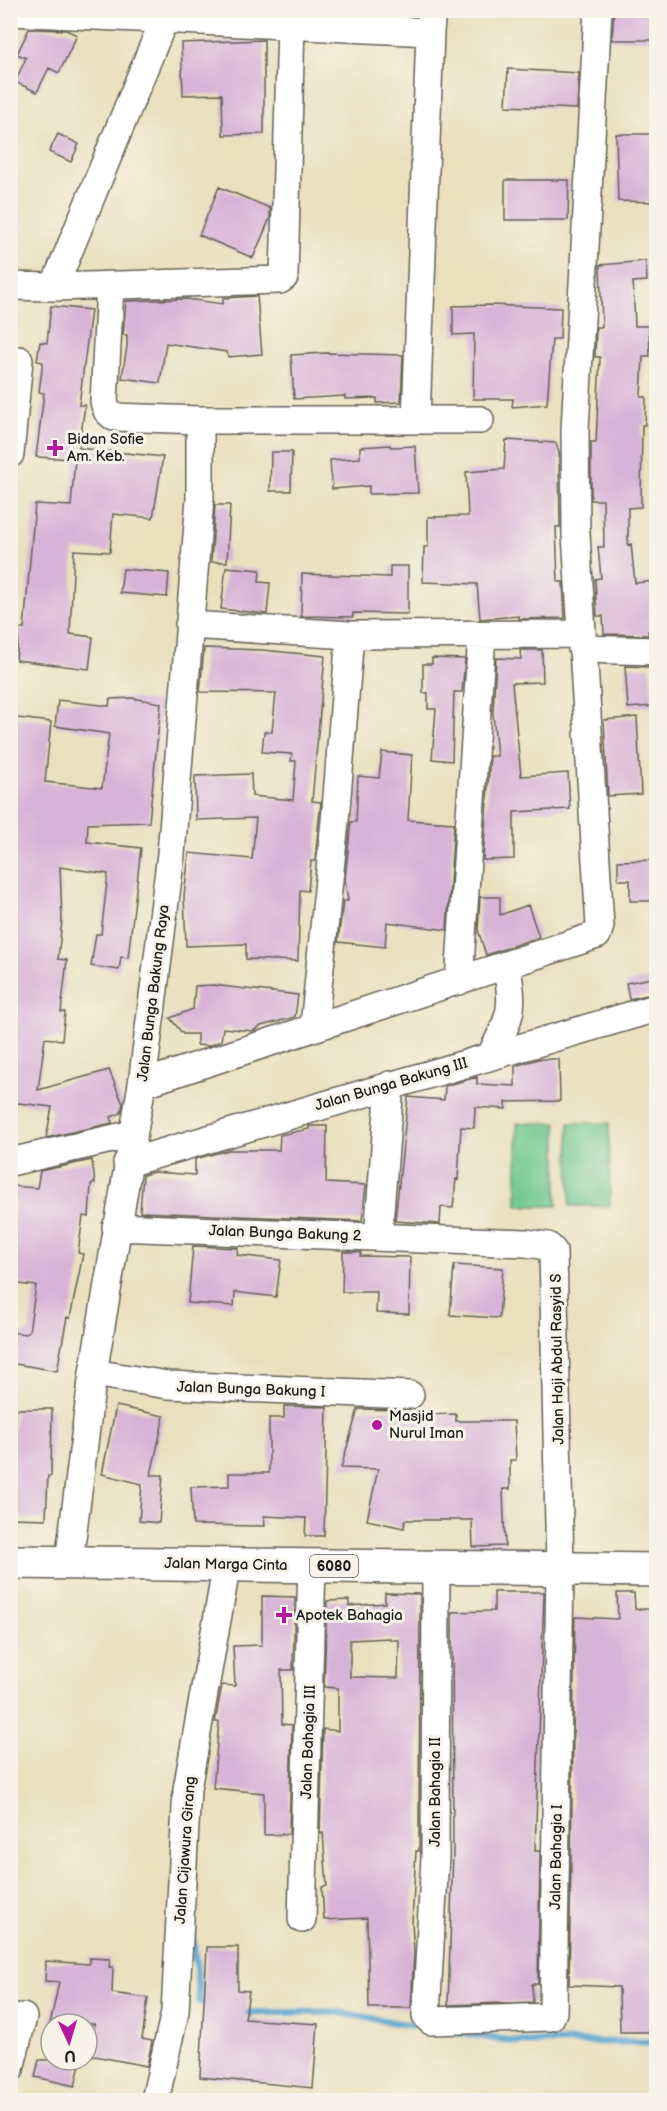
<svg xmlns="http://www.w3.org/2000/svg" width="667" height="2111" font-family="'Balsamiq Sans',sans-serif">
  <rect width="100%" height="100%" fill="#f7f3e8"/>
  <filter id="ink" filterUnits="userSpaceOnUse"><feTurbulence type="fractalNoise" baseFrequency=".0167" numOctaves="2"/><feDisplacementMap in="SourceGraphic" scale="12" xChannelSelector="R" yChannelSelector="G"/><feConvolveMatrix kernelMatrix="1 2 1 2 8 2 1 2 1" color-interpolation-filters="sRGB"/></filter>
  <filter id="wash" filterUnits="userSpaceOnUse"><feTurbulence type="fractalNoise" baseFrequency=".008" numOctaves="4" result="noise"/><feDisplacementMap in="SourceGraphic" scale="24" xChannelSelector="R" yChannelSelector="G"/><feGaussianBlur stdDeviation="1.35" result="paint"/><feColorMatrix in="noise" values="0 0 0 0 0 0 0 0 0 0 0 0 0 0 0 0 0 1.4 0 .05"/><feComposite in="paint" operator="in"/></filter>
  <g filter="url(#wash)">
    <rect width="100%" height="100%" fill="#eae0be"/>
    <path fill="#6fc88f" stroke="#467256" stroke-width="1.5" d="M557,1123V1206H517V1123Z
      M569,1123H609L610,1206H570Z"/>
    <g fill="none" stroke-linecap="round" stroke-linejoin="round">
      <path stroke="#55a2ce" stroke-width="7" d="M192,1931L200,2002L212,2006
        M237,2013L336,2012L426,2028
        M454,2032L518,2042H656"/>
    </g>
    <g id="blocks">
      <path fill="#d7b4d7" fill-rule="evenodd" d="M614,10H657V40H612Z
        M29,29L66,30L77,35L59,73L49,68L37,92L15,82L26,58L17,54Z
        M264,40V134L223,135L222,94L183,95L181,43Z
        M508,69L579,73L577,109L506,106Z
        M58,134L79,144L71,162L49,152Z
        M616,134H657V202L618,201Z
        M505,180H569L568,220H505Z
        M219,187L270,208V218L253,258L199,235Z
        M646,261L647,281L633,282L635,326H649L650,356H643L641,397H646L645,425H642L641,507L628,508V545L631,544L635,583L657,581V630L648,631V635L604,634L603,616H597L595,579L601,578L598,547H604L603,500H591V442H596L600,357H595L596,327H602L600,265Z
        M257,296L262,354L228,357L227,352L166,343L160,383L122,378L127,346V335H123L126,301L186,299L223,304V298Z
        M492,305L561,308L560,339H552L547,404L512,407L513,399H473L474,334L453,335V306Z
        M51,306L91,310L79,405H85L79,448L163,457L153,518L113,514L110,552L74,550L70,634L93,637L89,669L16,660L19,629H24L35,504L71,506L75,459L36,457L44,393L39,392L43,362L37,361L40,342L47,343Z
        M326,353L403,355L401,402L377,403V398L345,399V396L294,399L291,355Z
        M506,440L556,443L559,453L560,527H556L558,582H563L565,618L519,619V616L480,619L477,584L423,582L424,547H428V517L468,516L466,472L504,469Z
        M390,445L391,447L415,446L418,493L369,494V486L332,489L330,460L360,458V447Z
        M271,452H292L291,491H270Z
        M215,505H230L227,562H211Z
        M390,566H408V614L353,613V617L301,616L302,574L390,577Z
        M226,567L260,570L259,582L270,583L267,614L221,609Z
        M123,569L169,573L167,597L120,593Z
        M204,648L262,650L325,656L312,801L321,802L319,820L315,861H311L308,891L300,890L298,961L246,959V944L186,946L184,896L189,853L252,859L256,818L196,820L195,776L251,774L252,796L293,800L296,761H291L292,754L262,752L264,732H272L276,693L200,692Z
        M520,650H542L543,682L512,683L521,776L568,773L570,809L514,812V859L483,860L490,756H497L493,713L496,658L521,659Z
        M432,658L465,659L462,692H454L452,761L432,759L436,709H428V693H423V664H432Z
        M625,666L650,667L653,706L628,708Z
        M132,698L161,703L149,822L88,824L87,842L141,848L128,958L121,957L119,970L91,966L96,934H101L108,874L60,867L62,920L58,959L67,960L61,1012H65L62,1040L45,1038L38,1090L109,1070L123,1104L121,1113L111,1117L112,1123L46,1138L52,1107L10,1102L14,1068H10V717L51,722L45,782L102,788L109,734L55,726L58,700L109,706L110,699Z
        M637,717L641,794L608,796L604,720Z
        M382,752L412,755L408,820L454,823L447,930L387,922L385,947L338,942L343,901H348L345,879L351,822H356L358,776L379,778Z
        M657,860V901H630V880H618V861Z
        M480,897H500V915L528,905L539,937L486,955L478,930Z
        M657,977V993L629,999L626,983Z
        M213,985L298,995L295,1017L261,1026L253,1031L223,1028L221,1041L208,1046L197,1045V1034H183L170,1018L193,1009L195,986Z
        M538,1059H559L560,1101L506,1102V1109L475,1107L474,1128L461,1127L458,1180L456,1179L453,1208L441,1207L440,1224L395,1221L408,1097L444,1100L445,1086L477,1077V1084L515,1086V1066Z
        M309,1126H327L326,1183L366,1185L362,1221L140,1212L143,1175L154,1172L195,1175V1159L229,1150H279L280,1135L309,1129Z
        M92,1160L95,1183L91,1184L89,1217L83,1216L78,1253L83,1254L70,1318L67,1317L57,1371L10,1363V1332L26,1334L29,1331L36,1286L10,1283L12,1186L37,1188L40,1171Z
        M193,1246L238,1248L237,1255L281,1260L276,1297L235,1292L234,1306L188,1303Z
        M343,1252H361L360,1256L410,1257L409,1314L376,1313L377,1292H342Z
        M454,1265L503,1268L499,1318L450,1315Z
        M116,1406L164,1416L151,1475H163L159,1523L139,1521L142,1484L102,1474Z
        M284,1406L327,1407L324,1536H305L306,1518L264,1516L265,1526L193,1525L191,1487L229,1486V1473H269V1418H284Z
        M15,1409H52L51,1476H48L46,1519L10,1518Z
        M358,1409L402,1410L417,1415L456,1414V1421H514L516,1460H510V1489H503L505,1546L473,1547L472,1520H405L404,1528L367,1520L378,1469L341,1468Z
        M494,1592H544L535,1851H540L538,1984H532L533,2002L448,2005L453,1851L452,1612L494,1611Z
        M385,1593L420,1594L419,1851H416L412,1922L414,1954L411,2008H369L367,1918L324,1920L322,1887L327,1886L323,1833L320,1834L323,1729L338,1731V1688L324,1687L327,1601L349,1600V1606L385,1603ZM390,1638V1640H399L398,1678L350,1677V1640Z
        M617,1593H634L635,1609H657V2032H620L619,1987L569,1985L575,1617L618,1619Z
        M262,1596L295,1597L293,1670H281L282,1724L292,1725L289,1834L264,1835V1793L213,1788L219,1722H215L222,1685L235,1686L233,1646L262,1645Z
        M207,1947H238V1990L249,1991L245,2019L318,2024L313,2088L200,2077Z
        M89,1958L110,1959L109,1967H113L112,1993L148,1998L142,2039L152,2041L147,2066L89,2055L95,2024H50L59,1982L45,1981L46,1961L89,1964Z
        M39,2060H81L75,2086L35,2077Z"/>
    </g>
  </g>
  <g filter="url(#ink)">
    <use href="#blocks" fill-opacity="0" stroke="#646155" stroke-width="1.5"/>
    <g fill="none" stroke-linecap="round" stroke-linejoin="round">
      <g stroke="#646155" stroke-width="30">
        <path id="minor" d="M10,12L430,32L432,10
          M10,286L54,287L164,20
          M110,286L104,402L107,411L114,417L200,420H416L430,32
          M54,287L280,280L284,277L291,25
          M416,420H480
          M10,454L19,360
          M189,625L350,635L581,634
          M582,649L656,651
          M459,981L482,635
          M314,1026L335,821L350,635
          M491,1055C510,1018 516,1008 506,966
          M142,1084L597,935L600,926L576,534L575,429L598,10
          M10,1162L133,1134
          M127,1163L656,1008
          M116,1227L526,1243L548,1246L553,1251L560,1569L553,2012L551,2017L431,2021L426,2016L435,1857L436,1567
          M378,1236L390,1085
          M93,1373L168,1385L410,1395
          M69,1562L93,1373L142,1084L171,854L200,499V420
          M302,1919L312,1565
          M10,2069L23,2017
          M155,2100L175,2012L187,1789L227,1564"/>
      </g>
      <g stroke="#646155" stroke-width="36">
        <path id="major" d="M10,1562L656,1570"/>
      </g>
      <use href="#minor" stroke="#fff" stroke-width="27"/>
      <use href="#major" stroke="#fff" stroke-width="33"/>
    </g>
  </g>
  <g fill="#b5179e" stroke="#f7f3e8" stroke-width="2">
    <path d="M52 439h6v6h6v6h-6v6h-6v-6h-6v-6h6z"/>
    <circle cx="377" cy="1425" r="6"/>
    <path d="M281 1606h6v6h6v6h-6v6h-6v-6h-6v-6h6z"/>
  </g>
  <g text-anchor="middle" stroke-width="6" stroke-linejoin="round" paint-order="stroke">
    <rect fill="#f7f3e8" stroke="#5e5c59" stroke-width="1.5" x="310" y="1555" width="48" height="22" rx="4.5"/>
    <g font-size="14" font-weight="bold" fill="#1c1c1c">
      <text x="334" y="1571">6080</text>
    </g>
    <g font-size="15" fill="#1c1c1c" stroke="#f7f3e8" text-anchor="start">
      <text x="67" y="444">Bidan Sofie<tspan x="67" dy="17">Am. Keb.</tspan></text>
      <text x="389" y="1421">Masjid<tspan x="389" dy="17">Nurul Iman</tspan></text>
      <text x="296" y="1620">Apotek Bahagia</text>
    </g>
    <g font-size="15" fill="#1c1c1c" stroke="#f7f3e8">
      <text transform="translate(153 993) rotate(-83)" y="5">Jalan Bunga Bakung Raya</text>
      <text transform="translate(391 1084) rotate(-16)" y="5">Jalan Bunga Bakung III</text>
      <text transform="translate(285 1233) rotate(2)" y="5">Jalan Bunga Bakung 2</text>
      <text transform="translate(557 1359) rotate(-91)" y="5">Jalan Haji Abdul Rasyid S</text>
      <text transform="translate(251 1389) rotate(2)" y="5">Jalan Bunga Bakung I</text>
      <text transform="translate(226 1564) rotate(1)" y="5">Jalan Marga Cinta</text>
      <text transform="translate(308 1742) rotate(-88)" y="5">Jalan Bahagia III</text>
      <text transform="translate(435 1792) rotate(-90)" y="5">Jalan Bahagia II</text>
      <text transform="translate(185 1850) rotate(-86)" y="5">Jalan Cijawura Girang</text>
      <text transform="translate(556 1857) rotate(-89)" y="5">Jalan Bahagia I</text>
    </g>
  </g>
  <rect width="667" height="2111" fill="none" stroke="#f7f3e8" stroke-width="36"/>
  <g transform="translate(69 2042) rotate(176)"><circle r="28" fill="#f7f3e8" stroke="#9f9d96" stroke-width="1.5"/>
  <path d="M0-4.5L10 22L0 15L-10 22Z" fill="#b5179e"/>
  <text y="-9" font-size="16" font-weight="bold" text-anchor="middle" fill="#1c1c1c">U</text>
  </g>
</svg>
